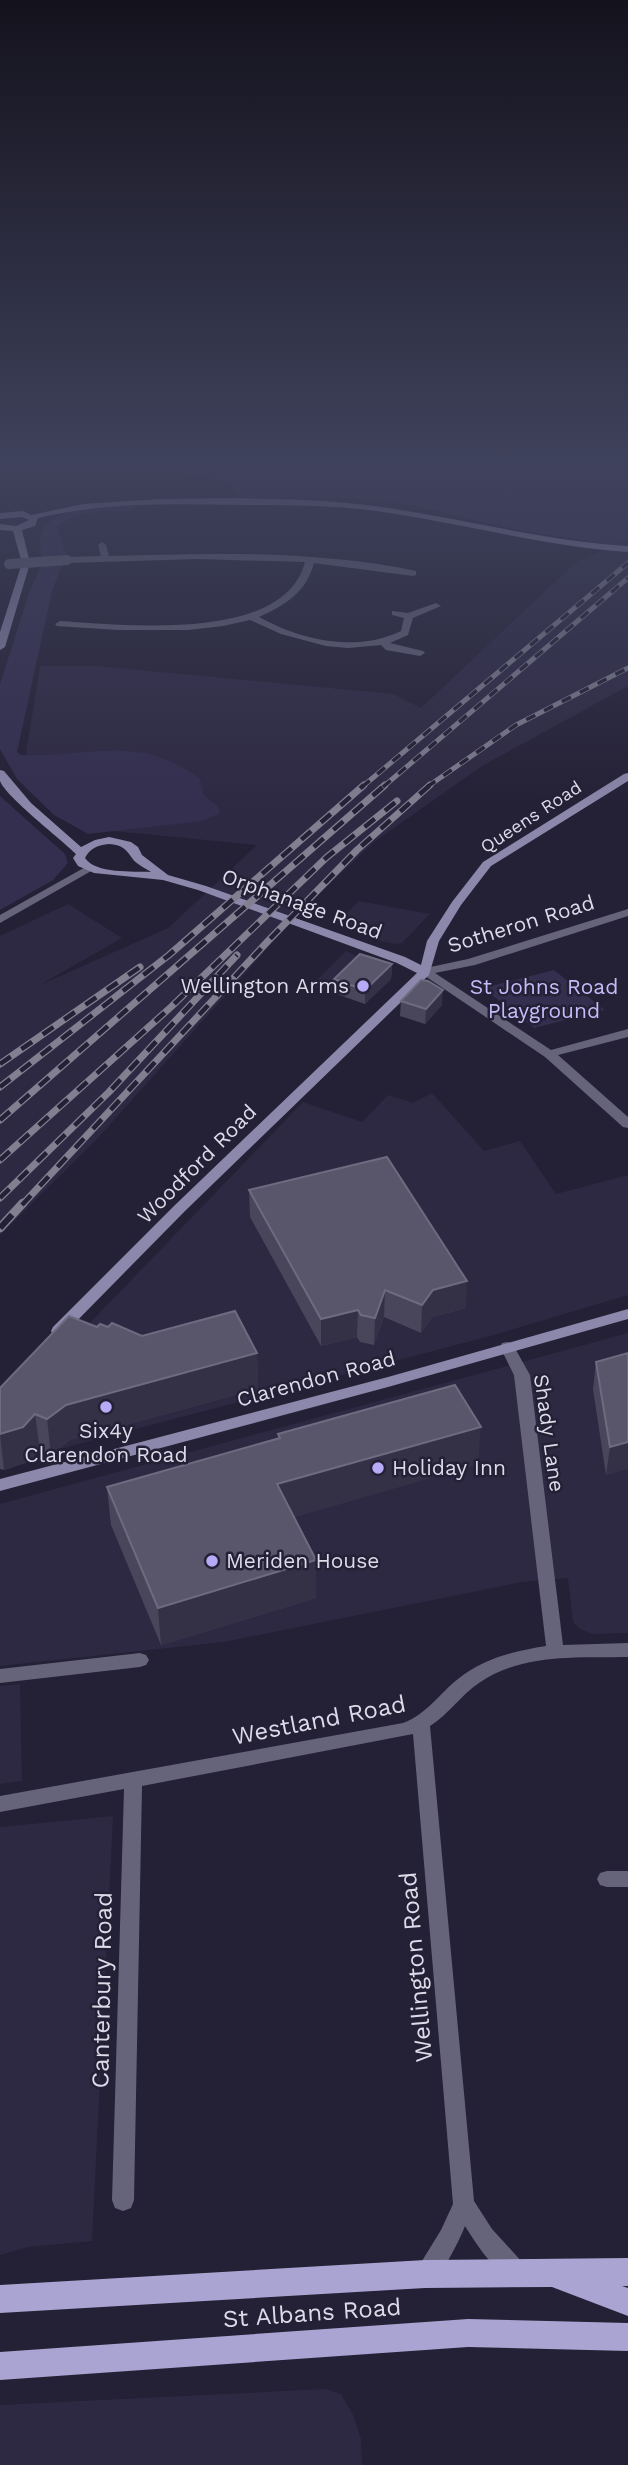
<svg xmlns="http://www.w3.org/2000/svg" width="628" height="2465" font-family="'Work Sans',sans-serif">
  <rect width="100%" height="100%" fill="#242035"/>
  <path fill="#2e2943" d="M628,539V686L482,766L374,842L299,913L97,1139L0,1235V936L68,904L122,938L40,985L168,928L257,845L113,831L25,760L40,666H97L393,694L421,708L575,563Z
    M359,901L430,914L402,943L395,944L375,940L336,924Z
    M346,951L392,972L391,979L365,1004L311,986Z
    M432,1093L484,1151L520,1141L556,1194L628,1175V1295L494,1335L2,1464L0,1416L303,1102L362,1122L388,1095L413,1103Z
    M628,1333V1633L592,1634L580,1629L573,1622L568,1578L522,1582L224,1642L0,1666V1504Z
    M20,1684L22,1781L0,1784V1686Z
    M113,1816L92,2241L28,2247L0,2255V1827Z
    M325,2389L341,2394L353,2415L361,2439L362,2465H0V2405Z"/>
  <path fill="#342e4f" d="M125,466H628V539L613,545L523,531L410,505L348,498L238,497L229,482L162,468Z
    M137,505L133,511C107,512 78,508 57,527L66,555L41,557C41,549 38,537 43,530C55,505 113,507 137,505Z
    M62,565L52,591L17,752L21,755C91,758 137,732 200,779L204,795L218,807L220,813L203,821L88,834L54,815L17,779L0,749V684L29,593L41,566Z
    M0,796L65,854L68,863L53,880L0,910Z
    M554,970L605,1010L534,1028L483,988Z"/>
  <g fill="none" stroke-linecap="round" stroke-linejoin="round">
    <path fill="#66647a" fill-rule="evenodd" d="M102,542L106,545L109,556C211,553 316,550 416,571V575L413,576L314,563C306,593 285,605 259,617C301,640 356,653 401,631L404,618L392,615V611L408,613L436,603L441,606L413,618L408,635L390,643L423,651L425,653L420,656L386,650L381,645L348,648L326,646L281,634L250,620L223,626L188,630H118L57,626L55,624L60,621C124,625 285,643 305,562L197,559L67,563L63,560L67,557L101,556L98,545Z
      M89,865L95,868L93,870L0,923V915Z
      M628,909V916L475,965L435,973L551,1050L628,1029V1037L558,1055L628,1117V1128L623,1127L545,1057L419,972L421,969L468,959Z
      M507,1342L512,1343L530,1375L563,1645L628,1643V1657C578,1658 522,1653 479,1683C461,1695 449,1714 430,1726L474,2201L492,2229L523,2263L526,2271L523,2279L515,2282C496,2274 476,2244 465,2226C458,2243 442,2278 425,2285L417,2282L414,2274L441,2230L453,2204L413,1734L142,1786L134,2200L131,2208L123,2211L115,2208L112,2200L124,1789L0,1812V1796L403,1723C427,1714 439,1694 458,1679C483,1658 515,1651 546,1646L514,1375L500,1347L502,1343Z
      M140,1653L146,1655L149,1660L146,1665L140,1667L0,1683V1669Z
      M607,1871H628V1887H607L600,1885L597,1879L600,1873Z"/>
    <path fill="#8c88ab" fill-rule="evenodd" d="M160,499C231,498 304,497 374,506C459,517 542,541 628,546V552C543,546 461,523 376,511C332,505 288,505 244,505C174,504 106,502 38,518L35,526L22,530L30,563L5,647L0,650V632L22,563L13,531L0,530V524L16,526L29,520L22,517L0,519V513L23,511L31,515L83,504Z
      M0,770L4,771L31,803L81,847L95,840L109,837L131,842L138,847L142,855L168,875L206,886L405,957L421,965L427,941L452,902L483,862L624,774L628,773V781L491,866L461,905L439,941L429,975L185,1211L63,1335H53L51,1331L53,1327L175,1205L417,973L397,963L198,890L163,880L94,873L78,866L73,858L76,854C61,839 6,797 0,781C0,780 0,771 0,770ZM109,844C122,845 125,848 132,858C136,864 145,868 151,872C132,871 96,874 85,858C90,848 98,845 109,844Z
      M628,1309V1319L388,1387L0,1491V1479L388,1377Z"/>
    <path fill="#a9a4d1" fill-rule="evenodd" d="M628,2258V2286H622L628,2288V2316L552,2287L425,2288L0,2313V2285L425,2260Z
      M468,2319L628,2323V2351L468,2347L0,2380V2352Z"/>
    <g stroke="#817f90" stroke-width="5">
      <path id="rail-far2" d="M362,787L628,563
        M383,787L628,578
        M427,787L516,725L628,668"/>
    </g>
    <g stroke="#817f90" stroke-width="7">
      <path id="rail-far1" d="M0,1064L140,967
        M0,1087L169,955L364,785
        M0,1120L385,785
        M0,1160L171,1007L327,857L397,801
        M0,1198L109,1092L237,955
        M22,1205L268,941L357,850L430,785"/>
    </g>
    <g stroke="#817f90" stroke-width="9">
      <path id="rail" d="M0,1228L23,1203"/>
    </g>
    <use href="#rail-far2" stroke="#242035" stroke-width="3.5" stroke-dasharray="10" stroke-linecap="butt"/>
    <use href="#rail-far1" stroke="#242035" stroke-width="4.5" stroke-dasharray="13" stroke-linecap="butt"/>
    <use href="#rail" stroke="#242035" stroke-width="6" stroke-dasharray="18" stroke-linecap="butt"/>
    <path stroke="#66647a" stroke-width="10" d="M9,564L67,560"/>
  </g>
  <path fill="#49465c" d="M392,964L391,979L365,1004L334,993V979Z
    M401,1001L442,1005L425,1024L400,1016Z
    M249,1190L466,1308L432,1317L421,1333L384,1317L374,1345L360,1342L357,1337L321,1346L250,1217Z
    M97,1327H108L142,1336L257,1353L258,1389L70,1440L51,1455L40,1450L28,1462L4,1470L0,1469V1388Z
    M628,1353V1468L606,1475L593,1389L596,1362Z
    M278,1434L478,1464L294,1517L316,1598L161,1645L111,1525L107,1487L278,1439Z"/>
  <path fill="#343046" d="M392,964L391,979L365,1004V990Z
    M443,990L442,1005L425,1024L426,1009Z
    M467,1281L466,1308L432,1317L421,1333L422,1305L433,1290Z
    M385,1290L384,1317L374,1345L375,1318Z
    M358,1310L357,1337L321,1346V1319Z
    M257,1353L258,1389L70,1440L51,1455L47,1419L66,1405Z
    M35,1414L40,1450L28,1462L4,1470L0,1434Z
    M481,1427L478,1464L278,1522L277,1484Z
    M628,1442V1468L606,1475L610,1447Z
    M316,1560V1598L161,1645L158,1608Z"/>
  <path fill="#59566b" stroke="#6d6b7f" stroke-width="2" d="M360,954L392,964L365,990L334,979Z
    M421,980L428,981L443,990L426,1009L401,1001Z
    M387,1157L467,1281L433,1290L422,1305L385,1290L375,1318L361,1315L358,1310L321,1319L249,1190Z
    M235,1311L257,1353L66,1405L47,1419L35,1414L23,1427L0,1434V1388L69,1316L97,1327L100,1324L108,1327L112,1323L142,1336Z
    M628,1353V1442L610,1447L596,1362Z
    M455,1385L481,1427L277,1484L316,1560L158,1608L107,1487L280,1438L278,1434Z"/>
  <linearGradient id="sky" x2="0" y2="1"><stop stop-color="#14121d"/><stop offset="0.57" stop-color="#3f425c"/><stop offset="1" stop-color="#3f425c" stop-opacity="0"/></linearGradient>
  <rect width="628" height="811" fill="url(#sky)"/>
  <g fill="#b7abf8" stroke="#242035" stroke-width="2.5">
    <circle cx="363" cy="986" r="7"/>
    <circle cx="106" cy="1407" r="7"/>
    <circle cx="378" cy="1468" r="7"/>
    <circle cx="212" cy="1561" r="7"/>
  </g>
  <g text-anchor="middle" stroke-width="5" stroke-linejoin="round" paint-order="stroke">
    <g font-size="18" fill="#dcdbe9" stroke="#242035">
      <text transform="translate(531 817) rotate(-33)" y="6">Queens Road</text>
    </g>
    <g font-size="21" fill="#dcdbe9" stroke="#242035">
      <text transform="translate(302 904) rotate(20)" y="7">Orphanage Road</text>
      <text transform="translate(521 924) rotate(-17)" y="7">Sotheron Road</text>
      <text transform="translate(197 1164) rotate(-45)" y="7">Woodford Road</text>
      <text transform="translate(316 1379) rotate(-15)" y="7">Clarendon Road</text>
      <text transform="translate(549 1433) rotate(82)" y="7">Shady Lane</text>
    </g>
    <g font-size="21" fill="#dcdbe9" stroke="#242035" text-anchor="start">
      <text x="349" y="993" text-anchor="end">Wellington Arms</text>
      <text x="106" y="1438" text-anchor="middle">Six4y<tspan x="106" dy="24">Clarendon Road</tspan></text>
      <text x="392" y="1475">Holiday Inn</text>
      <text x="226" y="1568">Meriden House</text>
    </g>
    <g font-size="21" fill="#c4bcf8" stroke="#242035">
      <text x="544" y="994">St Johns Road<tspan x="544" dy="24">Playground</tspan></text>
    </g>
    <g font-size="24" fill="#dcdbe9" stroke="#242035">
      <text transform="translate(319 1720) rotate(-11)" y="8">Westland Road</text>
      <text transform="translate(416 1967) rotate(-95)" y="8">Wellington Road</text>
      <text transform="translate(102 1990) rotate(-89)" y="8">Canterbury Road</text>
      <text transform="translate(312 2313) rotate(-4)" y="8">St Albans Road</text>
    </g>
  </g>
</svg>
